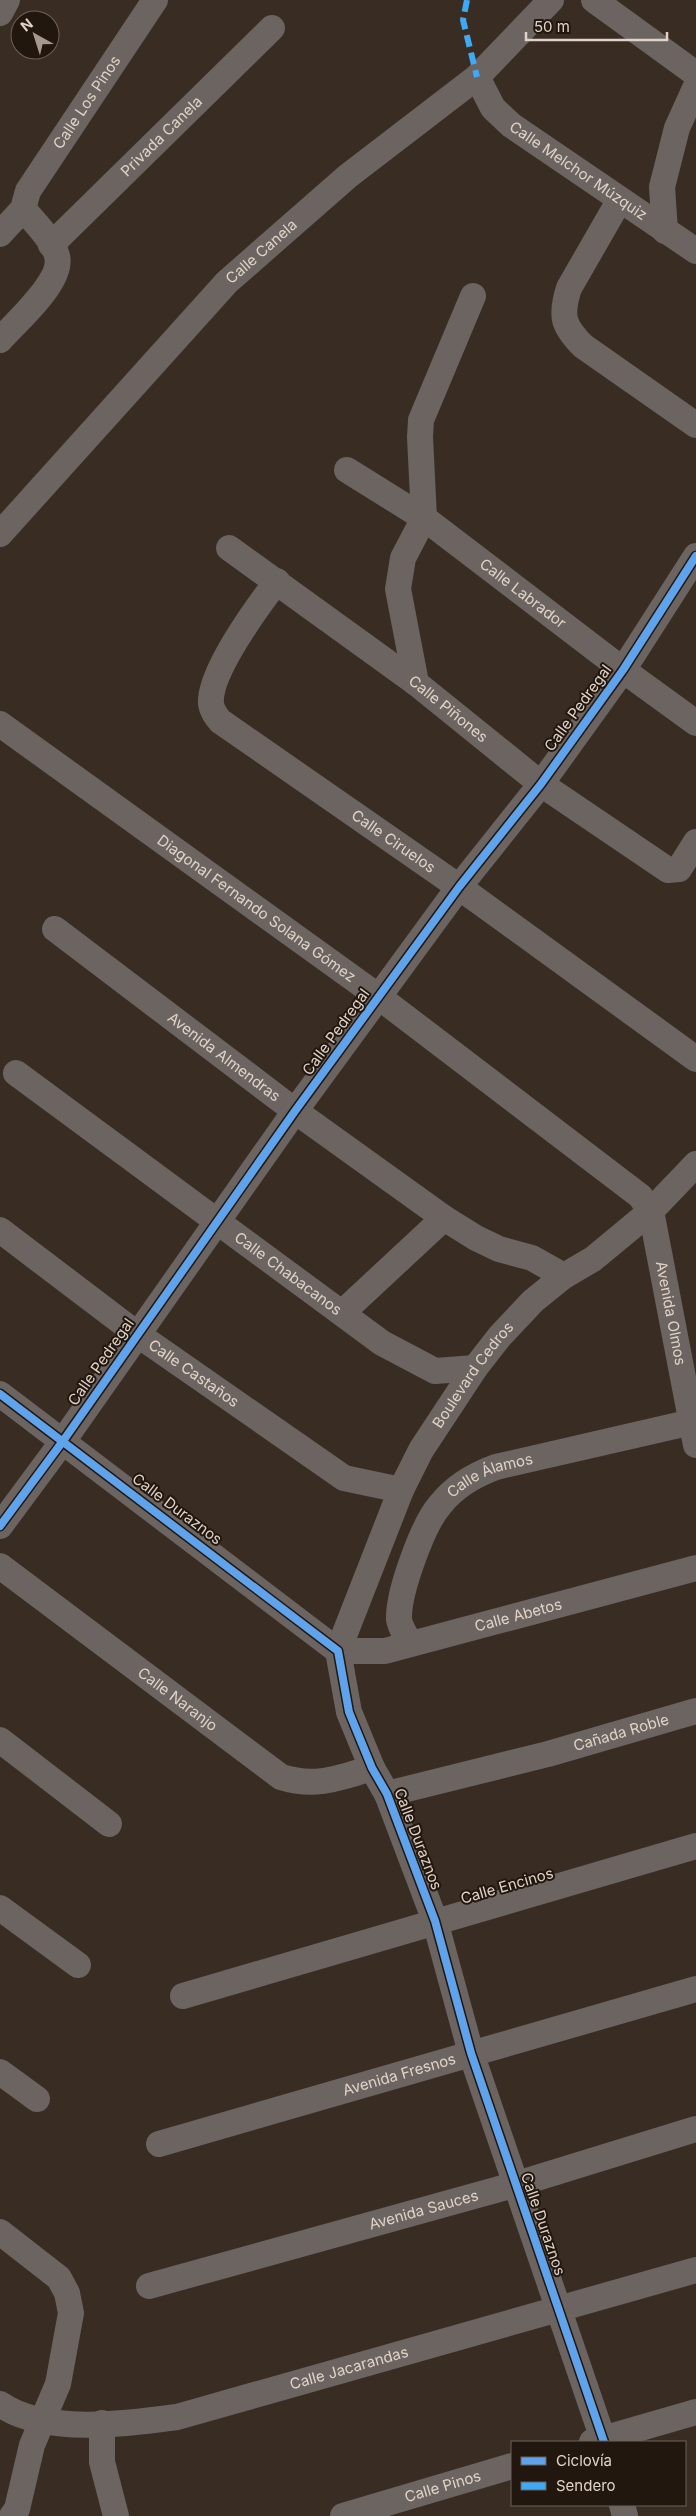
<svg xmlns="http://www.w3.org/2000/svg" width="696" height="2516" font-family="Inter,sans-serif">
  <rect width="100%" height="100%" fill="#392d23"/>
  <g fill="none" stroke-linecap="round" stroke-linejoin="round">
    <g stroke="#6b6461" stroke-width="26">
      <path d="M594,0L696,74"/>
      <path d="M0,13L7,0"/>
      <path id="s1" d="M477,77L493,108L511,125L696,251"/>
      <path d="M619,201L569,288C560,316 563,326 583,346L696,425"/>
      <path d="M665,231L662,187L677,128L696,86"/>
      <path id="s2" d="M0,234L23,209L28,191L155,0"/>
      <path id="s3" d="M51,245L272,28"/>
      <path d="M0,340C16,322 64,281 57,256C54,242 33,220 23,209"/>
      <path id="s4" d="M347,470L424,518L623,670L696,723"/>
      <path id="s5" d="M0,534L227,282L348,176L477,77L551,0"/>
      <path id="s6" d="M229,548L416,683L541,784L668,870L679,869L696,842"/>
      <path id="s7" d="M277,581C258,606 208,673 211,704C212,711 216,716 220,721L459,887L696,1059"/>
      <path d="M416,683L398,589L403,558L424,518L420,437L421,420L473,296"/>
      <path id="s8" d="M0,724L379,997L640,1196L651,1211L696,1445"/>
      <path id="s9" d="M55,929L295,1111L444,1218L476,1238L499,1249L532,1258L564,1276"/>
      <path id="s10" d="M16,1073L382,1343L435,1371L475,1368"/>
      <path id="s11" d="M0,1230L137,1334L344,1478L401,1490"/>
      <path d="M343,1312L444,1218"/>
      <path d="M0,1394L338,1651L349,1712L372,1768L387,1794L435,1921L471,2053L604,2442"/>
      <path d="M0,1526L63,1441L295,1111L459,887L541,784L623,670L696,556"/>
      <path id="s12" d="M0,1566L281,1777C316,1788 338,1778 372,1768"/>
      <path id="s13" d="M410,1643C406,1635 400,1628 399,1619C398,1593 423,1524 440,1505C454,1487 474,1475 496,1467L692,1422"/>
      <path id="s14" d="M338,1651L401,1490L421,1450L475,1368L500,1336L533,1301L564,1276L593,1259L651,1211L696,1164"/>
      <path id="s15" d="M338,1651H385L696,1568"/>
      <path d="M0,1740L109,1824"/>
      <path id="s16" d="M387,1794L548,1754L696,1711"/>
      <path d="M0,1908L78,1965"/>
      <path d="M183,1996L696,1846"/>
      <path d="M0,2072L37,2099"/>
      <path id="s17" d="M159,2144L696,1989"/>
      <path d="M0,2232L59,2278L67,2293L71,2313L58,2384L32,2445L17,2509L12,2516"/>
      <path id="s18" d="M149,2286L514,2185L696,2129"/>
      <path id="s19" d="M0,2404C44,2435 126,2424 177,2417L696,2270"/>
      <path d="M102,2423V2462L116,2516"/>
      <path d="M592,2442L696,2412"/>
      <path d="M622,2505L625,2516"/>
      <path id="s20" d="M343,2516L512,2466"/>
    </g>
    <path stroke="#3fa9f5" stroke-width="6" stroke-dasharray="12 6" stroke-linecap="butt" d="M467,0L463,20L477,77"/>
    <g stroke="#21170f" stroke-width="11">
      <path id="cycleway" d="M0,1394L338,1651L349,1712L372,1768L387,1794L435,1921L471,2053L604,2442
        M0,1526L63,1441L295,1111L459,887L541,784L623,670L696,556"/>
    </g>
    <use href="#cycleway" stroke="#60a3ed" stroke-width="8"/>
  </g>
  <g text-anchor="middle" stroke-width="4" stroke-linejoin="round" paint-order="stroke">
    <g font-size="15" fill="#e0d2c7" stroke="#21170f">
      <text dy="5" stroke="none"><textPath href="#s2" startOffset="159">Calle Los Pinos</textPath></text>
      <text dy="5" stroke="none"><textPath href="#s3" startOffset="155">Privada Canela</textPath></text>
      <text dy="5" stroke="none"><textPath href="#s1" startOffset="141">Calle Melchor Múzquiz</textPath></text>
      <text dy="5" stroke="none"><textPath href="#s5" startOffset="385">Calle Canela</textPath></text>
      <text dy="5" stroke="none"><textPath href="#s4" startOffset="215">Calle Labrador</textPath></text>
      <text transform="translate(578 708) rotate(-54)" y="5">Calle Pedregal</text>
      <text dy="5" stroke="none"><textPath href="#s6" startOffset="272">Calle Piñones</textPath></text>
      <text dy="5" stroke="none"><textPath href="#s7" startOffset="372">Calle Ciruelos</textPath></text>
      <text dy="5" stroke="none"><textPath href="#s8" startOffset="316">Diagonal Fernando Solana Gómez</textPath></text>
      <text transform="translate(336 1032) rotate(-54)" y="5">Calle Pedregal</text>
      <text dy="5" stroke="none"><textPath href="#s9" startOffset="212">Avenida Almendras</textPath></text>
      <text dy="5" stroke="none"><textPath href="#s10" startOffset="338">Calle Chabacanos</textPath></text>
      <text dy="5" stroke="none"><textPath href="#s8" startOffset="918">Avenida Olmos</textPath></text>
      <text transform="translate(101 1362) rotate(-55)" y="5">Calle Pedregal</text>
      <text dy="5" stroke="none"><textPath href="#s11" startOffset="241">Calle Castaños</textPath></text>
      <text dy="5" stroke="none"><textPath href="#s14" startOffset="309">Boulevard Cedros</textPath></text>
      <text dy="5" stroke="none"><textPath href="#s13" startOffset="209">Calle Álamos</textPath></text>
      <text transform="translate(177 1509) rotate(37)" y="5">Calle Duraznos</text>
      <text dy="5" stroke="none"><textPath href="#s15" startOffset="185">Calle Abetos</textPath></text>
      <text dy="5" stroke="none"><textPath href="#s12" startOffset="222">Calle Naranjo</textPath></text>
      <text dy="5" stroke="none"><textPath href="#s16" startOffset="242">Cañada Roble</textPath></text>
      <text transform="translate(418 1839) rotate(69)" y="5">Calle Duraznos</text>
      <text transform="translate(507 1886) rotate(-16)" y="5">Calle Encinos</text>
      <text dy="5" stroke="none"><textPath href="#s17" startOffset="250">Avenida Fresnos</textPath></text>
      <text dy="5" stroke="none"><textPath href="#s18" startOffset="285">Avenida Sauces</textPath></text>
      <text transform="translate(543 2224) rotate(71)" y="5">Calle Duraznos</text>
      <text dy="5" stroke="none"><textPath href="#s19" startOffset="360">Calle Jacarandas</textPath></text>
      <text dy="5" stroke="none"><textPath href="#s20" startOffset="104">Calle Pinos</textPath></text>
    </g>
  </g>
  <rect x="511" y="2441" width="175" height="65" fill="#21170f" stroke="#6d6259"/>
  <rect x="521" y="2457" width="25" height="8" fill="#60a3ed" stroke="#6d6259"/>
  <text x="556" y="2466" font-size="15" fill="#e0d2c7">Ciclovía</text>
  <rect x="521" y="2482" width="25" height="8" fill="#3fa9f5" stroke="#6d6259"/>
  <text x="556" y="2491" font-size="15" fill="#e0d2c7">Sendero</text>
  <g transform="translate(35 35) rotate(321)"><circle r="24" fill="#21170f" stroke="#6d6259"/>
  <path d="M0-4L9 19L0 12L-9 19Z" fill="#a6988e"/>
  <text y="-8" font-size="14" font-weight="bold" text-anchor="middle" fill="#e0d2c7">N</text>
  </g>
  <path d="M526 32v8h141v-8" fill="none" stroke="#e0d2c7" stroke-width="2.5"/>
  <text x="534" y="32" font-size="15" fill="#e0d2c7" stroke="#21170f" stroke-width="4" paint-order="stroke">50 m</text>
</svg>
